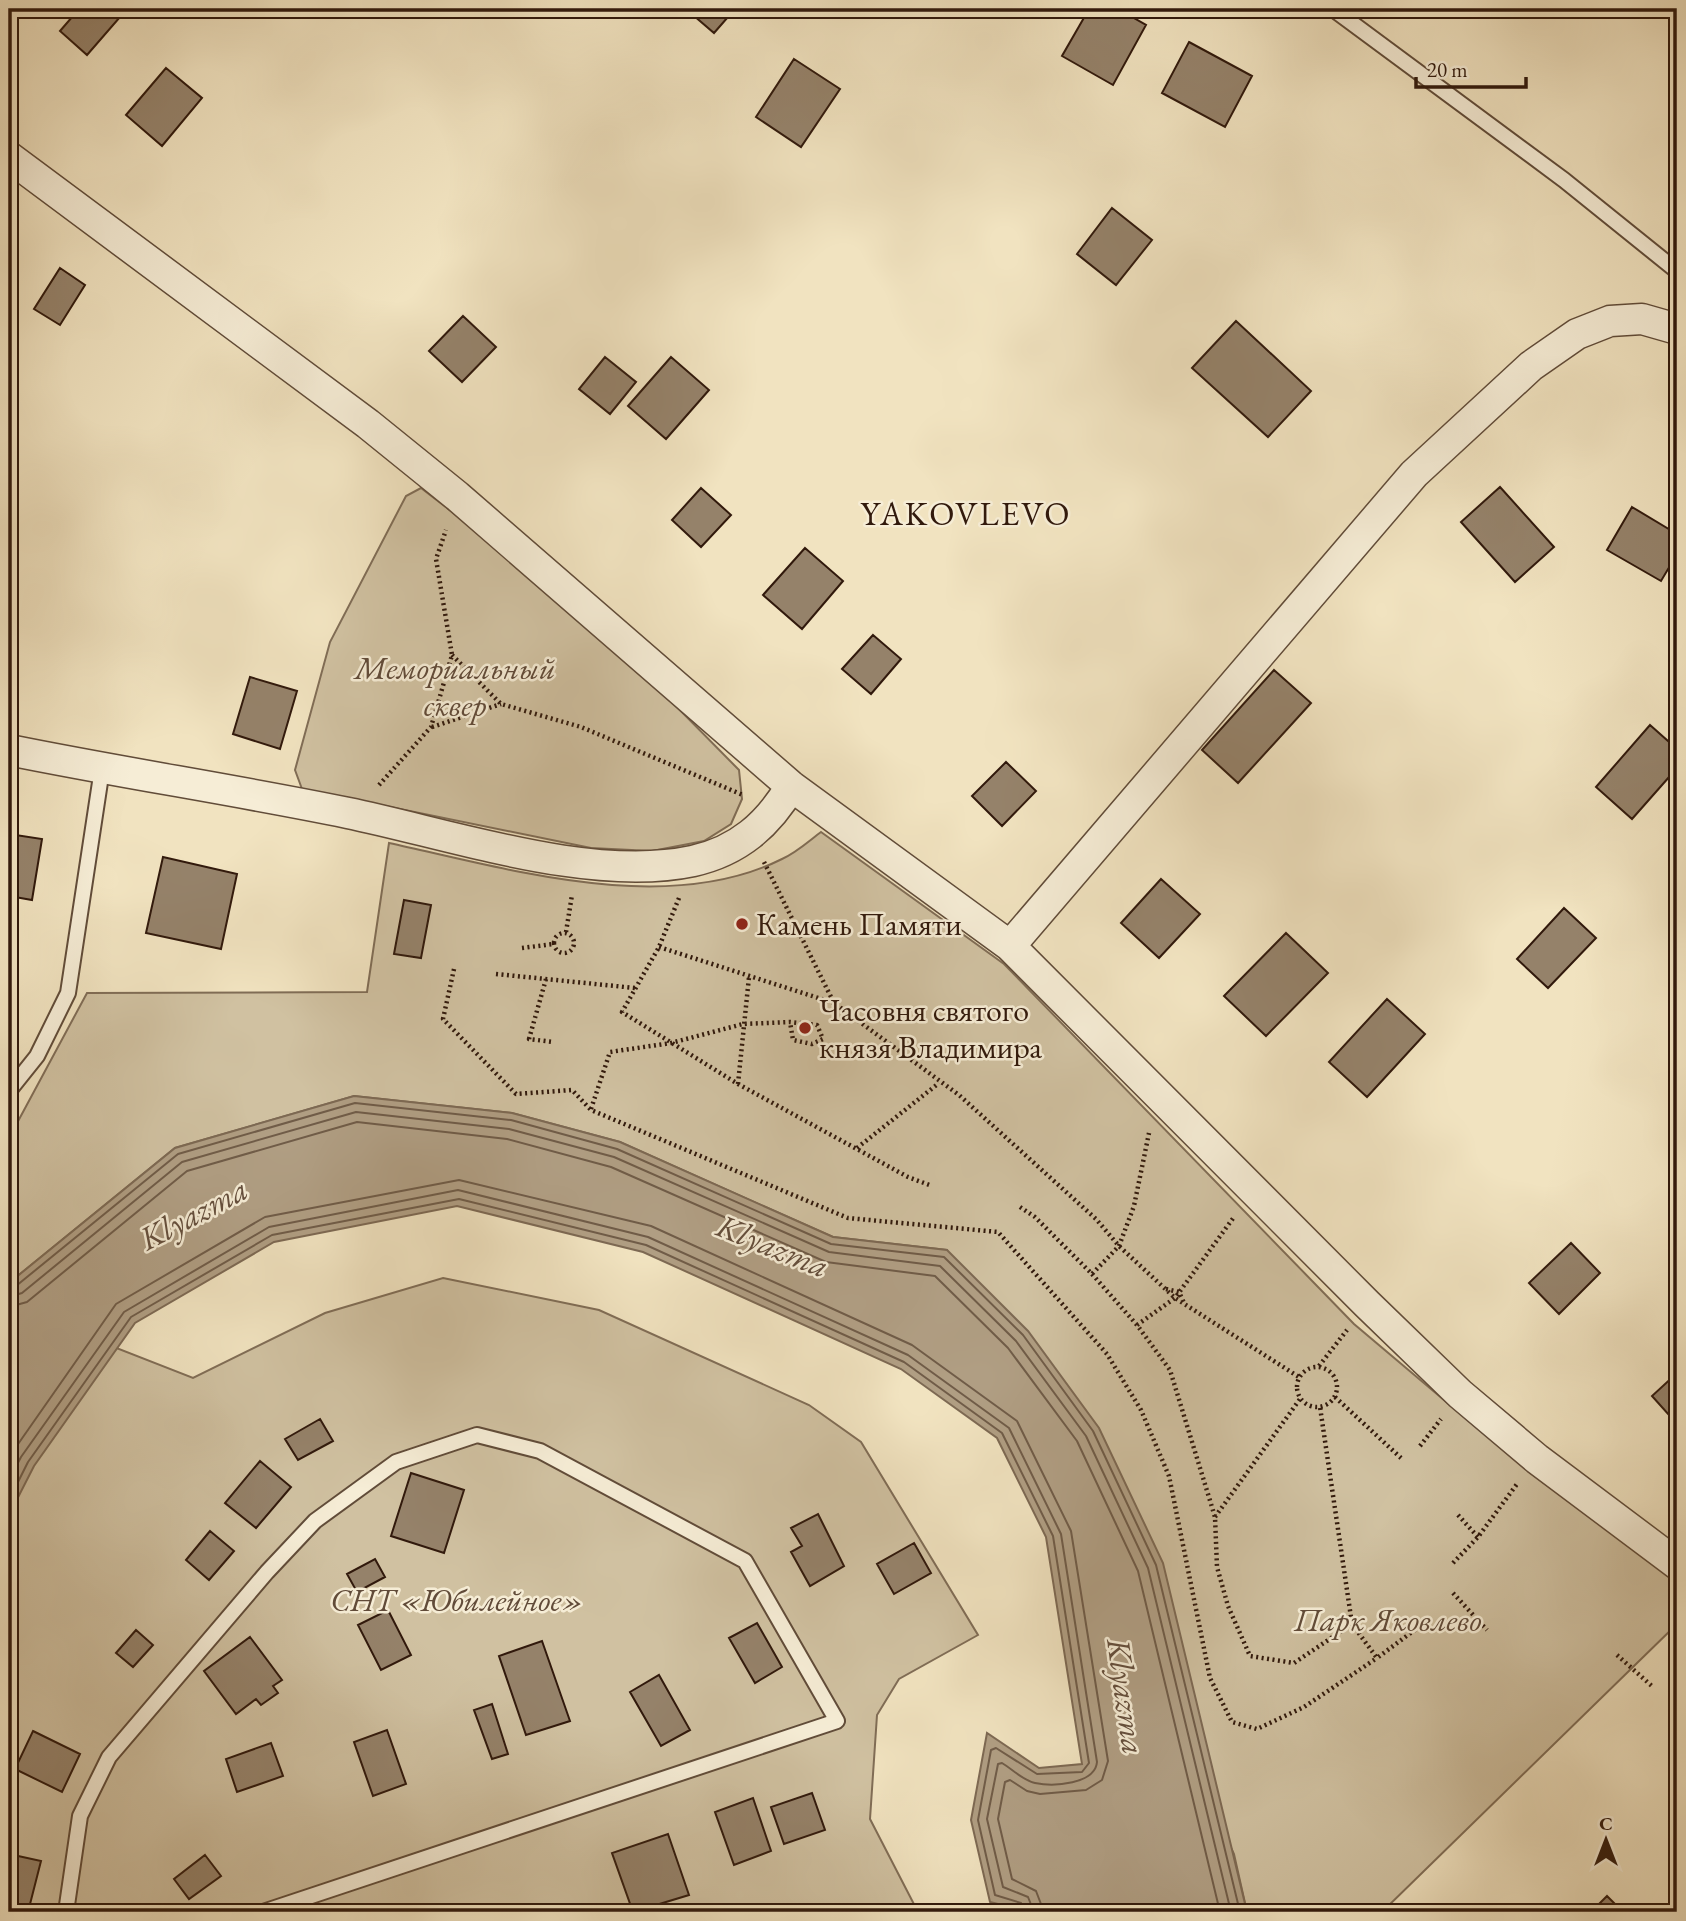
<svg xmlns="http://www.w3.org/2000/svg" width="1686" height="1921" font-family="'EB Garamond',serif">
  <rect width="100%" height="100%" fill="#f1e3c0"/>
  <filter id="stains"><feTurbulence type="fractalNoise" baseFrequency=".00286" numOctaves="4"/><feColorMatrix values="0 0 0 0 .2 0 0 0 0 .09 0 0 0 0 .02 0 0 0 .5 -.17"/></filter>
  <radialGradient id="worn" r=".72"><stop offset=".6" stop-color="#630" stop-opacity="0"/><stop offset="1" stop-color="#630" stop-opacity=".3"/></radialGradient>
  <path fill="#d0c1a1" stroke="#806d56" stroke-width="2" d="M421,488L486,538L668,698L739,770L742,799L731,824L704,841L652,851L591,848L302,789L295,770L330,642L406,496Z
    M821,832L1004,964L1354,1324L1528,1471L1677,1581V1624L1382,1912H1247L1234,1854L947,1250L833,1237L620,1142L512,1113L354,1096L175,1148L9,1283V1138L87,993L367,992L389,843C509,869 666,917 782,859C796,853 809,841 821,832Z
    M443,1278L599,1310L809,1405L861,1442L978,1635L899,1679L877,1715L870,1819L918,1912H9V1306L193,1378L325,1313Z"/>
  <path fill="#b09e83" stroke="#7d6953" stroke-width="2" d="M354,1096L512,1113L620,1142L833,1237L947,1250L1028,1331L1099,1428L1163,1563L1247,1912H1030L990,1902L971,1820L987,1733L1039,1768L1082,1764L1046,1537L997,1438L901,1369L643,1252L457,1206L274,1242L135,1323L34,1466L9,1515V1283L175,1148Z"/>
  <g fill="none" stroke-linecap="round" stroke-linejoin="round">
    <path stroke="#705c48" stroke-width="2" d="M9,1288L16,1286L178,1154L355,1103L511,1120L617,1149L831,1244L944,1257L1023,1335L1093,1431L1156,1565L1240,1912
      M9,1297L22,1293L182,1162L356,1112L509,1129L614,1157L829,1252L940,1266L1016,1341L1086,1436L1148,1568L1231,1912
      M9,1307L27,1302L187,1171L357,1122L507,1139L611,1167L826,1262L935,1276L1008,1348L1077,1441L1138,1571L1220,1912
      M9,1457L116,1304L265,1217L459,1180L651,1226L912,1345L1017,1421L1071,1531L1108,1761L1102,1780L1086,1790L1040,1794L1027,1791L1010,1780L1005,1782L998,1819L1012,1879L1036,1891L1044,1912
      M9,1480L21,1457L124,1312L269,1227L458,1190L648,1237L908,1355L1009,1428L1061,1534L1097,1762C1095,1784 1054,1787 1035,1783C1024,1781 1012,1769 1002,1763L998,1764L987,1819L1003,1887L1028,1897L1034,1912
      M9,1500L28,1462L131,1317L272,1235L459,1199L646,1245L904,1362L1002,1433L1053,1536L1089,1763L1082,1772L1037,1774L996,1748L991,1750L978,1820L995,1895L1021,1903L1025,1912"/>
  </g>
  <path fill="#95826a" stroke="#31190c" stroke-width="2" d="M79,9H127L87,55L60,31Z
    M686,9H735L714,33Z
    M1089,9H1118L1146,25L1113,85L1062,56Z
    M1189,42L1252,76L1225,127L1162,93Z
    M794,59L840,89L801,147L756,117Z
    M166,68L202,98L162,146L126,115Z
    M1112,208L1152,240L1116,285L1077,254Z
    M60,268L85,285L60,325L34,309Z
    M463,316L496,347L462,382L429,351Z
    M1236,321L1311,391L1268,437L1192,368Z
    M605,357L636,382L610,414L579,389Z
    M671,357L709,390L666,439L628,406Z
    M1500,487L1554,547L1515,582L1461,522Z
    M701,488L731,515L701,547L672,520Z
    M1632,507L1677,534V554L1661,581L1607,550Z
    M805,548L843,581L802,629L763,595Z
    M873,635L901,659L871,694L842,669Z
    M1274,670L1311,703L1238,783L1202,750Z
    M250,677L297,691L280,749L233,734Z
    M1650,725L1677,749V768L1632,819L1596,787Z
    M1006,762L1036,791L1002,826L972,796Z
    M9,834L42,839L32,900L9,896Z
    M163,857L237,874L221,949L146,933Z
    M1161,879L1200,914L1159,958L1121,923Z
    M404,900L431,905L421,958L394,954Z
    M1564,908L1596,938L1548,988L1517,959Z
    M1286,933L1328,973L1266,1036L1224,996Z
    M1387,999L1425,1034L1367,1097L1329,1062Z
    M1571,1243L1600,1273L1559,1314L1529,1283Z
    M1677,1373V1424L1652,1396Z
    M320,1419L333,1441L298,1460L285,1439Z
    M260,1461L291,1487L256,1528L225,1503Z
    M411,1473L464,1490L444,1553L391,1536Z
    M818,1514L844,1566L810,1586L791,1552L802,1546L791,1528Z
    M210,1531L234,1551L209,1580L186,1560Z
    M914,1543L931,1573L894,1594L877,1564Z
    M375,1559L385,1577L357,1592L347,1574Z
    M388,1610L411,1655L381,1670L358,1625Z
    M757,1623L782,1667L755,1683L729,1638Z
    M136,1630L153,1645L133,1667L116,1653Z
    M250,1637L282,1680L273,1686L278,1693L261,1705L256,1699L236,1714L204,1671Z
    M542,1641L570,1721L526,1735L499,1656Z
    M659,1675L690,1730L661,1746L630,1692Z
    M492,1704L508,1754L492,1759L474,1710Z
    M387,1730L406,1784L373,1796L354,1742Z
    M33,1731L80,1754L62,1792L15,1769Z
    M271,1743L283,1776L237,1792L226,1759Z
    M812,1793L825,1830L784,1844L771,1807Z
    M753,1798L771,1851L734,1865L715,1812Z
    M668,1834L689,1895L633,1912L612,1853Z
    M9,1854L41,1861L28,1912H9Z
    M205,1855L221,1876L189,1899L174,1879Z
    M1607,1896L1623,1912H1591Z"/>
  <g fill="none" stroke-linecap="round" stroke-linejoin="round">
    <g stroke="#614c39" stroke-width="18">
      <path id="service" d="M1333,9L1564,180L1677,271
        M9,1091L37,1056L68,993L102,769
        M66,1912L80,1816L109,1757L267,1572L315,1521L396,1462L477,1435L540,1451L745,1561L837,1721L263,1912"/>
    </g>
    <g stroke="#614c39" stroke-width="33">
      <path id="minor" d="M9,157L368,424L457,496L791,786L1010,946L1367,1304L1460,1394L1537,1459L1677,1564
        M9,750C122,773 236,790 348,813C450,834 591,883 693,861C738,851 768,825 791,786
        M1010,946L1414,474L1531,366L1577,334L1610,321L1642,319L1677,329"/>
    </g>
    <path stroke="#31190c" stroke-width="4.5" stroke-dasharray="2 3.5" stroke-linecap="butt" d="M452,655L501,704L581,727L743,795
      M432,727L501,704
      M379,785L431,727L452,655L436,559L446,530
      M764,862L834,1003L959,1095L1096,1219L1119,1246L1175,1298L1299,1377
      M679,898L659,947L622,1012L738,1084L908,1177L932,1186
      M566,932L572,895
      M554 943a10 10 0 1 1 20 0a10 10 0 1 1-20 0Z
      M659,947L834,1003
      M522,948L554,944
      M454,969L443,1019L516,1094L572,1090L591,1110L848,1218L998,1232L1107,1354L1141,1410L1169,1476L1210,1678L1232,1722L1257,1729L1304,1707L1377,1658
      M496,974L635,988
      M546,979L529,1039L553,1042
      M738,1084L749,977
      M591,1109L610,1052L671,1043L743,1024L790,1022L817,1025L823,1039L812,1044L793,1040L790,1022
      M857,1148L939,1083
      M1020,1207L1035,1217L1092,1274L1119,1246L1134,1206L1149,1133
      M1092,1274L1137,1325L1170,1370L1215,1517L1217,1567L1228,1606L1250,1656L1294,1663L1352,1624L1320,1407
      M1166,1289L1179,1292L1184,1303
      M1137,1325L1175,1298L1234,1217
      M1319,1366L1347,1330
      M1297 1387a20 20 0 1 1 40 0a20 20 0 1 1-40 0Z
      M1335,1397L1401,1458
      M1420,1446L1441,1419
      M1458,1515L1478,1537
      M1215,1517L1300,1399
      M1453,1563L1478,1537L1517,1484
      M1453,1593L1487,1630
      M1352,1624L1377,1658L1416,1629
      M1617,1655L1653,1687"/>
    <use href="#service" stroke="#f6edd6" stroke-width="14"/>
    <use href="#minor" stroke="#f6edd6" stroke-width="30"/>
  </g>
  <g fill="#8f2418" stroke="#f6edd6" stroke-width="2.5">
    <circle cx="742" cy="924" r="7"/>
    <circle cx="805" cy="1028" r="7"/>
  </g>
  <g text-anchor="middle" stroke-width="5" stroke-linejoin="round" paint-order="stroke">
    <g font-size="32" font-style="italic" fill="#614b39" stroke="#f6edd6">
      <text x="455" y="679">Мемориальный<tspan x="455" dy="37">сквер</tspan></text>
      <text x="457" y="1611">СНТ «Юбилейное»</text>
      <text x="1388" y="1631">Парк Яковлево</text>
    </g>
    <g font-size="32" fill="#31190c" stroke="#f6edd6" text-anchor="start">
      <text x="756" y="935">Камень Памяти</text>
      <text x="819" y="1021">Часовня святого<tspan x="819" dy="37">князя Владимира</tspan></text>
    </g>
    <g font-size="33" letter-spacing="2" fill="#31190c" stroke="#f6edd6">
      <text x="966" y="525">YAKOVLEVO</text>
    </g>
    <g font-size="33" font-style="italic" fill="#644e3c" stroke="#f6edd6">
      <text transform="translate(193 1213) rotate(-28)" y="12">Klyazma</text>
      <text transform="translate(773 1245) rotate(22)" y="12">Klyazma</text>
      <text transform="translate(1127 1696) rotate(82)" y="12">Klyazma</text>
    </g>
  </g>
  <rect width="1686" height="1921" fill="none" stroke="#f1e3c0" stroke-width="35"/>
  <rect x="10" y="10" width="1665" height="1900" fill="none" stroke="#31190c" stroke-width="3.5"/>
  <rect x="18" y="18" width="1651" height="1886" fill="none" stroke="#31190c" stroke-width="2"/>
  <g transform="translate(1606 1840)" stroke="#f6edd6" stroke-width="5" paint-order="stroke">
  <path d="M0-5L12 26L0 18L-12 26Z" fill="#31190c"/>
  <text y="-10" font-size="19" font-weight="bold" text-anchor="middle" fill="#31190c">С</text>
  </g>
  <path d="M1416 77v10h110v-10" fill="none" stroke="#31190c" stroke-width="3.5"/>
  <text x="1427" y="77" font-size="21" fill="#31190c" stroke="#f6edd6" stroke-width="5" paint-order="stroke">20 m</text>
  <rect width="100%" height="100%" filter="url(#stains)"/>
  <rect width="100%" height="100%" fill="url(#worn)"/>
</svg>
